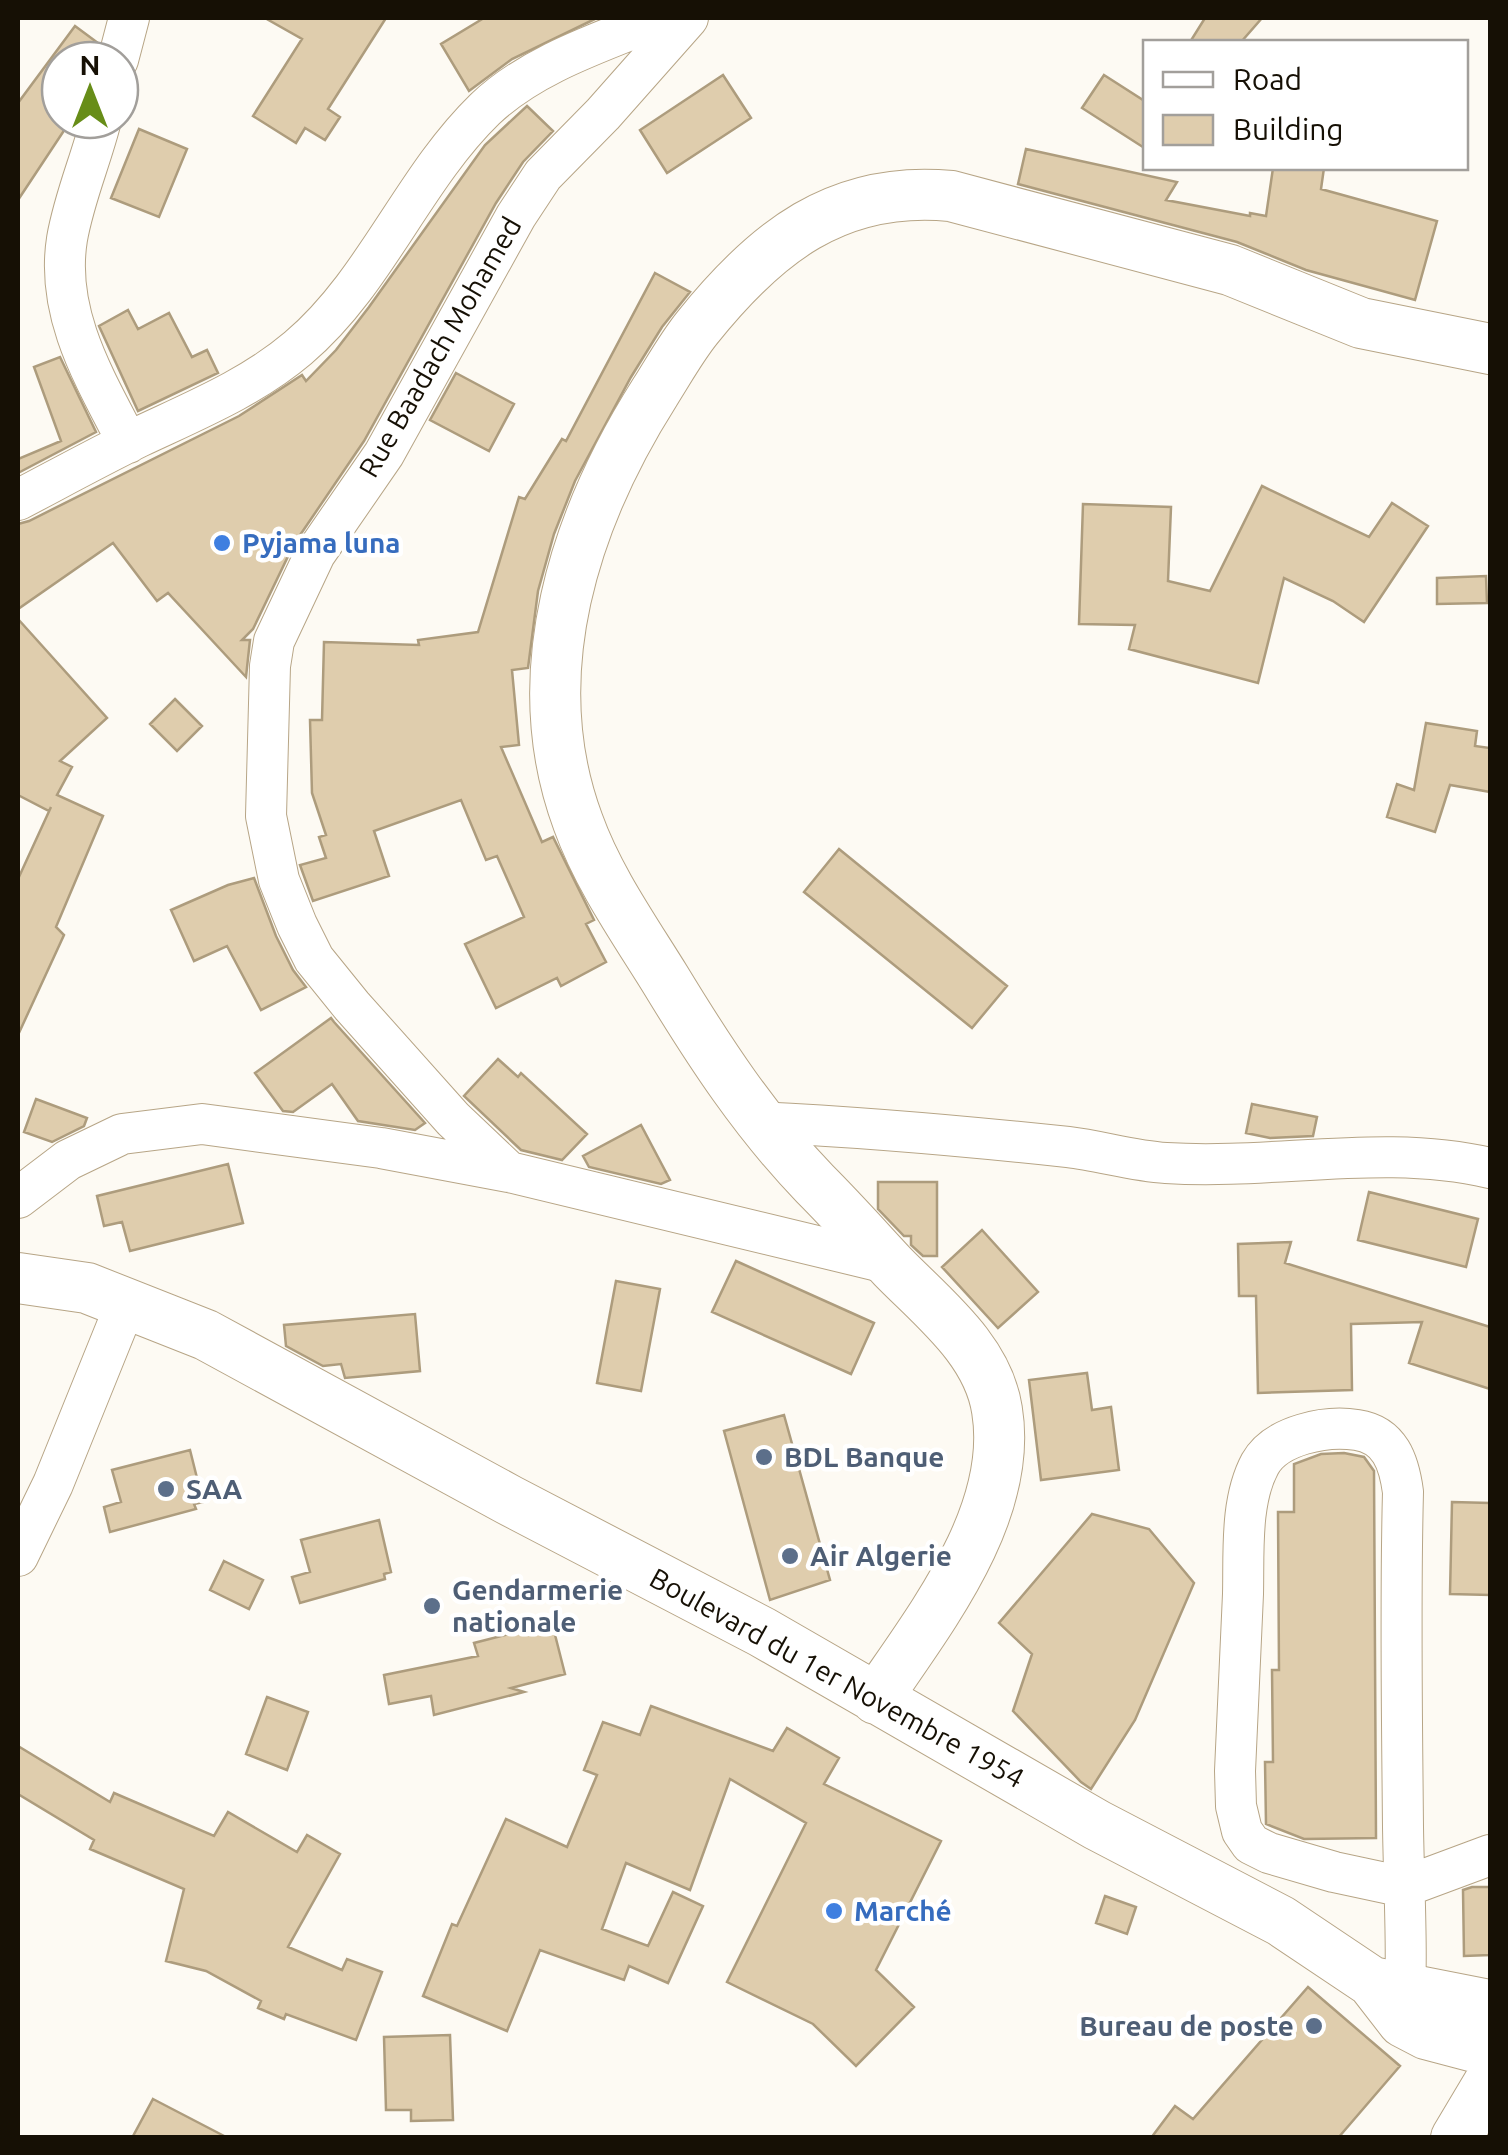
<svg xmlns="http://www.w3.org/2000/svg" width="1508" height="2155" font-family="Ubuntu,sans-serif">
  <rect width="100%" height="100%" fill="#fdfaf3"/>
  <path fill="#dfcdad" stroke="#ad9c7d" stroke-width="2.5" d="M265,18H386L328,109L340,117L325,140L305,128L296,143L253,116L302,39Z
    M484,18H597L512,59L469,91L441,44Z
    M1205,18H1262L1241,42H1190Z
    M75,26L98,43L95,60H60V120H71L18,200V103Z
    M723,75L751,118L667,173L640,130Z
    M1104,75L1146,102V149L1082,108Z
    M527,106L553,131L523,162L496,203L364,441L294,544L253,629L242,640H250L246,677L168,593L157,601L113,543L18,609V524L29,521L239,416L302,375L306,381L336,350L369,307L485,145Z
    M139,129L187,149L159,217L111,198Z
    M1026,149L1177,182L1166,200L1250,216V213L1266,216L1273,168H1324L1321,189L1437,221L1415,300L1306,270L1237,242L1018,184Z
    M655,273L690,292L662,327L631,377L575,481L554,534L538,591L528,668L512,670L519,745L501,747L542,842L553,837L594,920L586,924L606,962L561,986L557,978L496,1008L465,944L524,917L497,856L486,860L461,800L374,831L389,876L313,901L300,865L326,858L319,837L326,835L312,793L310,720H322L324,642L419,645L418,640L478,632L519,497L525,499L562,439L566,441Z
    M128,310L138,329L169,313L192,357L207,350L218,373L138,411L99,326Z
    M60,357L96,432L18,473V459L61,441L34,367Z
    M456,373L514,404L489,451L430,420Z
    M1262,486L1369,537L1392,503L1428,526L1364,622L1333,601L1284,578L1258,683L1129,649L1135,625L1079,624L1083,504L1171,507L1168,581L1210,591Z
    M1486,576L1487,603L1437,604V578Z
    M18,619L107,718L60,761L72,767L57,795L103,816L56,927L64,935L18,1035V879L51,807L49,811L18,795Z
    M175,699L202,726L177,751L150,724Z
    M1426,723L1477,731L1475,746L1490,748V792L1450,785L1435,832L1387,817L1397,784L1414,790Z
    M839,849L1007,986L972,1028L804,892Z
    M254,878L276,936L293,970L306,987L261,1010L227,946L194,961L171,910L228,885Z
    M331,1018L334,1022L425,1123L415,1130L358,1121L332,1084L293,1112L283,1111L255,1073Z
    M498,1059L518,1077L521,1073L587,1134L562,1160L521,1150L464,1096Z
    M36,1099L87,1118L84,1126L52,1142L24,1132Z
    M1252,1104L1317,1117L1313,1136L1270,1138L1246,1133Z
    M641,1125L670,1180L661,1184L589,1167L583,1156Z
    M228,1164L243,1223L130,1251L122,1222L104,1226L97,1196Z
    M878,1182H937V1256H923L911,1245V1236H904L878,1209Z
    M1369,1192L1478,1219L1466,1267L1358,1240Z
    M982,1230L1038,1292L998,1328L942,1267Z
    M1291,1242L1285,1263L1490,1327V1389L1409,1363L1422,1322L1351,1324L1352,1390L1258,1393L1256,1296H1239L1238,1244Z
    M736,1261L874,1323L851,1374L712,1312Z
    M616,1281L660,1289L641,1391L597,1383Z
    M415,1314L420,1371L345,1378L341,1364L323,1366L286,1346L284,1325Z
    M1087,1373L1092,1410L1111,1407L1119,1470L1041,1480L1029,1380Z
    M784,1415L830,1580L770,1600L724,1431Z
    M190,1450L203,1502L194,1504L196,1509L110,1532L104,1507L121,1502L112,1470Z
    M1344,1453L1364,1457L1374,1471L1376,1838L1304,1839L1266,1824L1265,1762H1273L1272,1670H1279L1278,1512H1294V1464L1321,1454Z
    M1452,1502L1490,1503V1595L1450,1594Z
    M1092,1514L1149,1529L1194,1583L1135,1720L1091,1789L1081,1782L1013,1711L1032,1654L999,1623Z
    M379,1520L391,1572L384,1574L385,1579L300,1603L292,1577L310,1572L301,1540Z
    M224,1561L263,1580L249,1609L210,1590Z
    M552,1623L565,1674L511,1688L524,1692L434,1715L431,1696L389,1704L384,1675L478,1656L474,1643Z
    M267,1697L308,1712L287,1770L246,1754Z
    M651,1706L773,1751L787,1728L839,1758L824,1784L941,1841L876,1970L914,2007L856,2066L813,2024L727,1982L806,1823L730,1779L690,1890L626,1863L602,1929L648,1946L673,1892L703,1906L668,1983L629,1966L624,1980L540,1950L507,2031L423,1996L452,1924L457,1926L506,1819L567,1847L597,1775L584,1770L603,1722L640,1735Z
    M18,1746L110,1802L114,1793L214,1836L228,1812L297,1852L307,1835L340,1854L288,1947L342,1970L347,1959L382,1972L356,2040L286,2014L284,2019L258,2008L261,2001L206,1971L166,1961L184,1889L90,1849L94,1840L18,1794Z
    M1472,1887H1490V1955L1464,1956L1463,1890Z
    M1105,1896L1136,1907L1127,1934L1096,1923Z
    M1308,1987L1400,2066L1338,2138H1151L1175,2106L1193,2119Z
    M450,2035L453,2120L411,2121V2110H386L384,2037Z
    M153,2099L228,2138H132Z"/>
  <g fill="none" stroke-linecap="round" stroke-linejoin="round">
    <g stroke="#b7a586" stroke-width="42">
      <path id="minor" d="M118,60L129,18
        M101,120C91,160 74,198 67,239C55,314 95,379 128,443
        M18,500C58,479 98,457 139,437C194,411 251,388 298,348C376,282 412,180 485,109C532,64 601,42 660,18
        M758,1122C862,1127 965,1136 1068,1147C1101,1151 1133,1161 1166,1163C1274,1170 1384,1143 1490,1168
        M509,1172L453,1119L352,1006L314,959L297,925L279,880L266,816L270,666L274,641L315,554L384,454L516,216L543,175L603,114L688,18
        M18,1198L68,1160L122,1134L202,1124L381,1148L509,1172L891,1264
        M18,1556L53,1484L127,1301
        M1404,2018C1408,1955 1404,1891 1403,1827C1402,1716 1400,1603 1403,1492C1399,1462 1390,1435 1357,1430C1326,1425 1276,1435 1260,1464C1240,1501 1244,1553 1243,1594C1240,1653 1238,1712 1235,1771L1236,1806L1242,1831L1251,1844L1269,1853L1334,1872L1404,1887L1490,1855"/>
    </g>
    <g stroke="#b7a586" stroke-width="52">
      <path id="major" d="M18,1278L87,1288L206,1335L509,1500L762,1632L1097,1825L1281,1921L1372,1982L1403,2022L1426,2034L1479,2048
        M876,1699C931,1618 1014,1513 997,1410C988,1350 933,1308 893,1267C867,1239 842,1211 815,1184C755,1122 710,1053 665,979C634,929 598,878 578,822C523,674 575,518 655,392C669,370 681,348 697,328C765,243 837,185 951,196L1230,270L1361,323L1490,349
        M1372,1982L1489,2005
        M1456,2138L1490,2081"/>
    </g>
    <use href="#minor" stroke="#fff" stroke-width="40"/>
    <use href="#major" stroke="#fff" stroke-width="50"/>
  </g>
  <g fill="#3f7fe0" stroke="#fff" stroke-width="4">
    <circle cx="222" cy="543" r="10"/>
    <circle cx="834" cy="1911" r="10"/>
  </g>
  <g fill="#5c6f8a" stroke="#fff" stroke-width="4">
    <circle cx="764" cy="1457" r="10"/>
    <circle cx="166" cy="1489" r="10"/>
    <circle cx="790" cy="1556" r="10"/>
    <circle cx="432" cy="1606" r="10"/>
    <circle cx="1314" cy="2026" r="10"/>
  </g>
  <g text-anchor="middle" stroke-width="9" stroke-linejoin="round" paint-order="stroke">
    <g font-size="28" fill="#161005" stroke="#fff">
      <text transform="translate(440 347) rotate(-60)" y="10">Rue Baadach Mohamed</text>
      <text transform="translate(837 1678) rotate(29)" y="10">Boulevard du 1er Novembre 1954</text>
    </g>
    <g font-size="28" font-weight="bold" fill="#366cbe" stroke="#fff" text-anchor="start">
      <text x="242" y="553">Pyjama luna</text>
      <text x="854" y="1921">Marché</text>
    </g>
    <g font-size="28" font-weight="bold" fill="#4e5e75" stroke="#fff" text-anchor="start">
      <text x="784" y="1467">BDL Banque</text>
      <text x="186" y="1499">SAA</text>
      <text x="810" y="1566">Air Algerie</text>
      <text x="452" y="1600">Gendarmerie<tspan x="452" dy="32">nationale</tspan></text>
      <text x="1294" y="2036" text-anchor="end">Bureau de poste</text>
    </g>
  </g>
  <rect width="1508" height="2155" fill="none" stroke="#161005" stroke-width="40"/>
  <rect x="1143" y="40" width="325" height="130" fill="#ffffff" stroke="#a29f9b" stroke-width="2.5"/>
  <rect x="1163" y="72" width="50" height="15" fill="#ffffff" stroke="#a29f9b" stroke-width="2.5"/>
  <text x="1233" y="90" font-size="30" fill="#161005">Road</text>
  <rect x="1163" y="115" width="50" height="30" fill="#dfcdad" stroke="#a29f9b" stroke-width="2.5"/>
  <text x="1233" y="140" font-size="30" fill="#161005">Building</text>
  <g transform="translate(90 90)"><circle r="48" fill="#ffffff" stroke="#a29f9b" stroke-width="2.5"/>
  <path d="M0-8L18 38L0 25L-18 38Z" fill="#678d18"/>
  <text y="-15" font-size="28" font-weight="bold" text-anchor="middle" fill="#161005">N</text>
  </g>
</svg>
